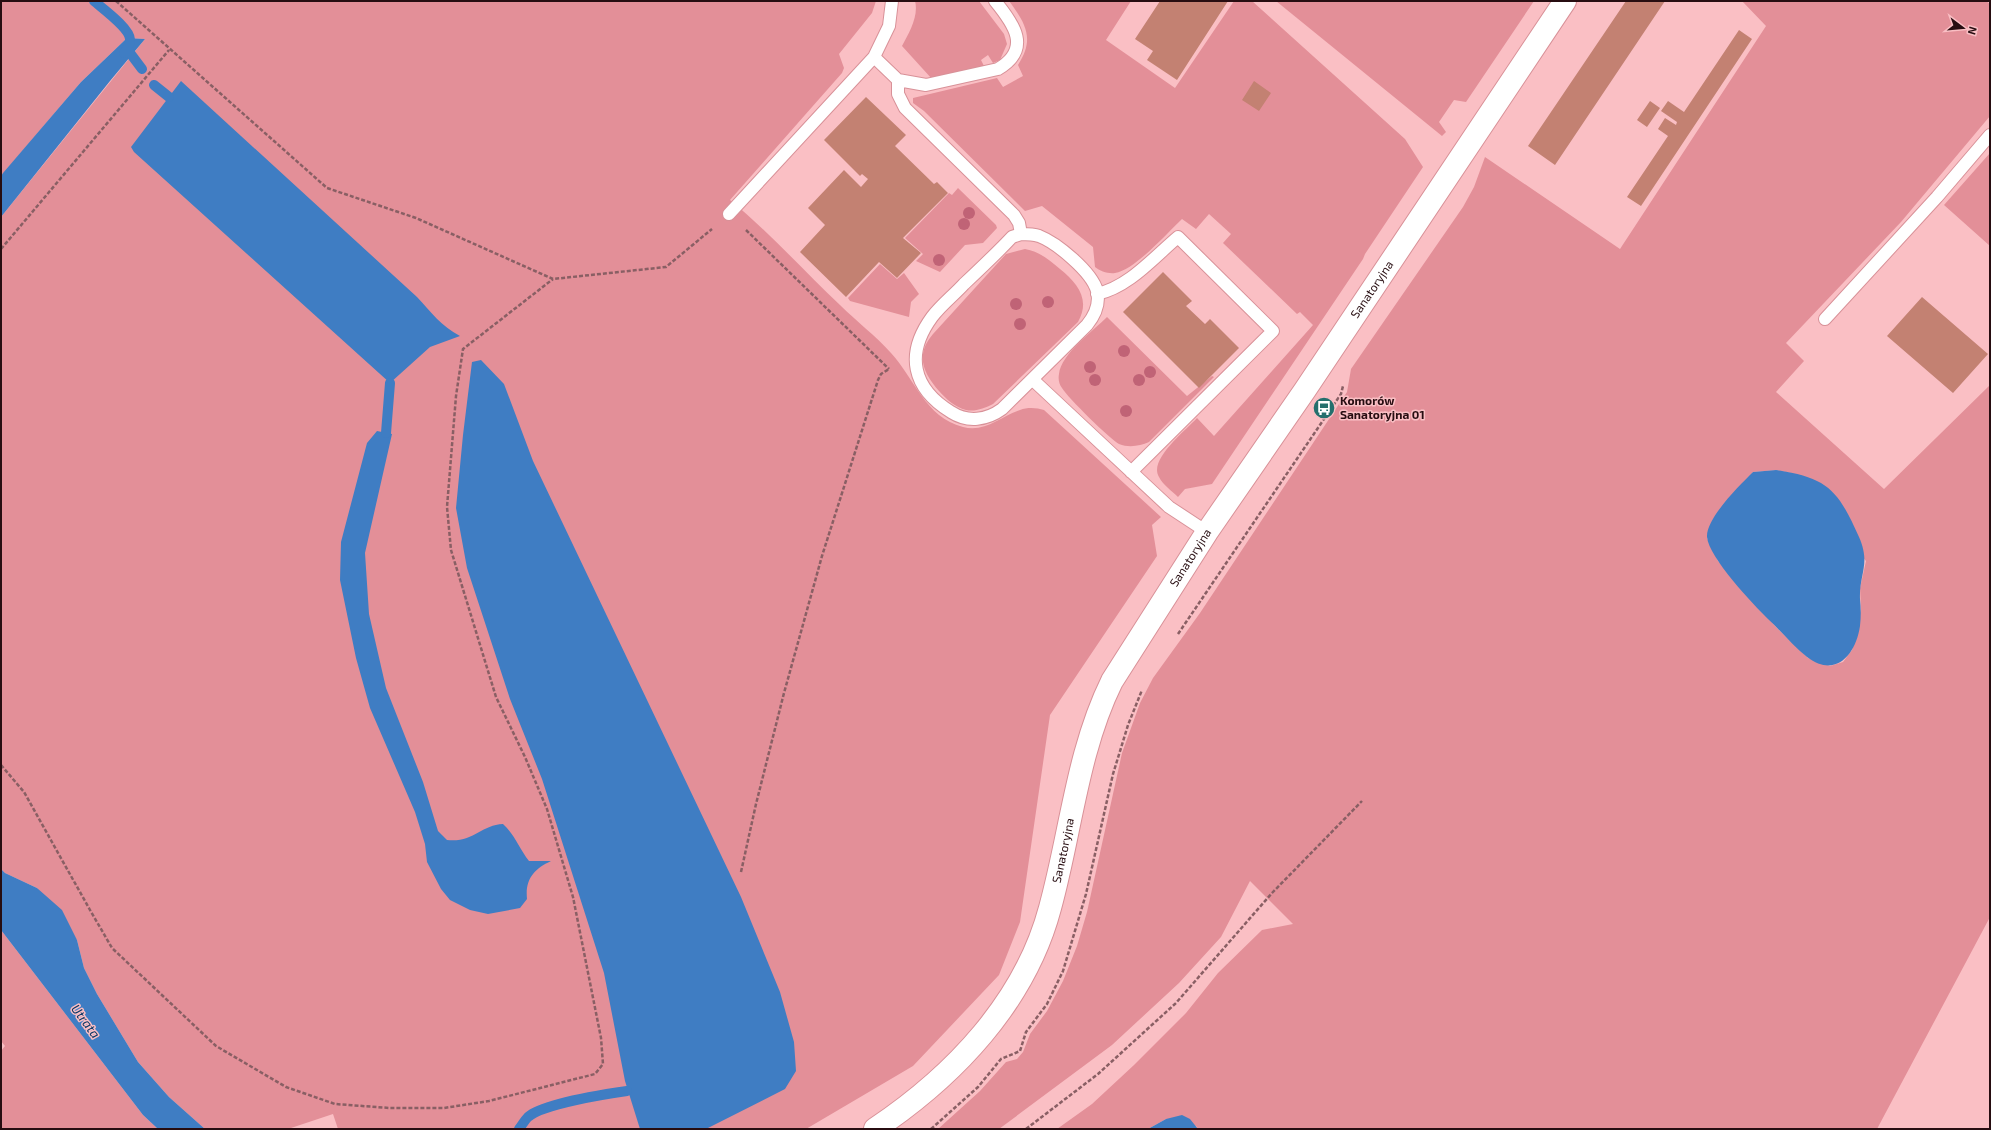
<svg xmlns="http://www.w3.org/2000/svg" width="1991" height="1130" font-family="'Exo 2',sans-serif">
  <rect width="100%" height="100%" fill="#fabfc4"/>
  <path fill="#e38f98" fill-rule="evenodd" d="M1,1H876L872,13L839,54L844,68L842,73L730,200C769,232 803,270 840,305C856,321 876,336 891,353C915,379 925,417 963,427C985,433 1001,416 1020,410C1028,407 1037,408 1044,410L1161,517L1152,525L1157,556L1050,715L1020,922L999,975L913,1066L806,1129H338L333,1114L288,1129H205L169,1097L138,1062L97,994L84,968L77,940L37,888L5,873L1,869V217L145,39L127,38L81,82L1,176Z
    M915,1H979L1004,34L1007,44L1000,60L993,63L988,55L981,60L985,68L932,79L902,46C909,33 919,16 915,1Z
    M1009,1H1131L1106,40L1175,88L1234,1H1252L1405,139L1423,167L1365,254L1363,259L1212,484L1185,489L1178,497C1172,491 1163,485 1159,477C1148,460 1186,430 1197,418L1214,436L1313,325L1300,312L1297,314L1223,243L1231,234L1209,214L1196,229L1182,219C1167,233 1135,270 1115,273C1108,274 1100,271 1095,267L1093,247L1042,206L1025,211L924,111L913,103V98L997,78L1003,87L1023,76L1018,65C1035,39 1026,24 1009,1Z
    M1276,1H1534L1466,102L1454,100L1439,122L1446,132L1442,136Z
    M1742,1H1986L1990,4V116L1901,222L1786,343L1804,361L1776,392L1884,489L1990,385V917L1877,1129H1198L1196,1126L1166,1119L1148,1129H1057L1092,1104L1134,1065L1186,1013L1218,973L1262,930L1293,924L1250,881L1221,937L1179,983L1112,1045L999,1129H938L980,1091L1006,1062L1017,1059L1023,1052L1030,1034L1047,1011L1063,981L1077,946L1087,912L1122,753L1140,703L1153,678L1200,613L1347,392L1351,369L1463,207L1474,187L1485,157L1620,249L1766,26ZM1776,470L1791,473L1866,561L1860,588L1861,609L1852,650L1843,662L1830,666L1808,658L1776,627L1718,561L1707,538L1713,519L1753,472Z
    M1990,153V246L1944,205Z
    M958,188L996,225L997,228L983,243L965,245L940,272L916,261L923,254L905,238L949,193L952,195Z
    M1025,249C1040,252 1048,259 1060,269C1077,283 1091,299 1078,322L993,404C985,408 975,412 966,410C955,407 947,400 939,391C923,373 915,355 933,334L1006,254Z
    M880,264L897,279L904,273L919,294L911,302L909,317L850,301L848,298Z
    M1107,317L1187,396L1212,376L1214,377L1149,442C1140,446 1129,448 1119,444C1111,440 1067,397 1062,388C1059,384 1058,379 1059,374C1061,354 1093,331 1107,317Z
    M1,930L143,1115L158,1129H1V1051L5,1046L1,1041Z"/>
  <path fill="#3f7dc3" d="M127,38L145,39L110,81L1,217V176L3,173L81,82Z
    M181,81L417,297C431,312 441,326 460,336L430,347L390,383L134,152L131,147Z
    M481,360L504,384L533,461L741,897L780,992L794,1042L796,1071L785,1089L706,1129H640L625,1081L604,973L542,779L510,699L467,568L456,508L463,435L472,362Z
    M377,431L392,434L365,553L369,614L386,688L423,782L438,831L447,840C473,843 481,825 503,824C515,835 519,848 529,861H551C534,869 525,879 527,899L520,908L488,914L470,910L450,900L441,889L427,862L425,844L415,812L370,708L356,658L340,580L341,542L367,443Z
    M1776,470C1828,478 1838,490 1859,537C1871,564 1859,574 1860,599C1861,608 1861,617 1860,626C1856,654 1836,679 1807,657C1793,646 1781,631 1768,619C1753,604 1709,558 1707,537C1706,518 1740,485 1753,472Z
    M1,869L5,873L37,888L62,910L77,940L84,968L97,994L138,1062L169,1097L205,1129H158L143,1115L1,930Z
    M1182,1115L1190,1119L1198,1129H1148L1166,1119Z"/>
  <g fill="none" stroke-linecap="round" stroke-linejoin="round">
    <path stroke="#3f7dc3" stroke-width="10" d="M94,1C102,8 131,29 130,40C130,43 128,46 127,49
      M124,53L127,49L142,69
      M154,85L169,97
      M386,433L390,383
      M519,1129C522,1125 525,1120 528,1117C542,1104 606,1094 627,1091"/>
  </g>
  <path fill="#c38172" d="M1160,1H1228L1177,80L1147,60L1153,51L1135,39Z
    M1626,1H1665L1555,165L1528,146Z
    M1739,30L1752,39L1641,206L1627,197L1668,136L1658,129L1665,118L1676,125L1677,122L1661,111L1668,101L1684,112Z
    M1254,81L1271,93L1259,111L1242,100Z
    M866,97L906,135L895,146L934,184L937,182L948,193L903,238L921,253L897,278L879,262L846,297L800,252L825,225L808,208L844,170L861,187L868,179L862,174L860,176L824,140Z
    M1650,101L1660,108L1647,127L1637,120Z
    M1163,272L1192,301L1186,306L1205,324L1210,319L1239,348L1199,388L1123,312Z
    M1922,297L1988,354L1953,393L1887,336Z"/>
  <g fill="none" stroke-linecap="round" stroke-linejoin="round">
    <g stroke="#d89198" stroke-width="14">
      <path id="service" d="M874,57L889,26L892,1
        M898,80L926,85L998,69C1032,49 1014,24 995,1
        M729,214L874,57L898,80V94L905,108L1014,215L1019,223L1021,234
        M1021,234C1027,234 1033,234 1039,236C1057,243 1092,272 1097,291C1100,303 1095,315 1087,325L1002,409C987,420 968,423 951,412C912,388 905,354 932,317C941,305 954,295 964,284C980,269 997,253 1012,237Z
        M1097,294C1129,287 1153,258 1178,237L1273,331L1131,472
        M1825,319L1937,197L1990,135
        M1033,380L1169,507L1207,532"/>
    </g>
    <g stroke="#d89198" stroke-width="24">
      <g id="tertiary">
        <path id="s1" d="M875,1129C954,1076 1025,1002 1050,908C1071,832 1077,752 1112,681L1207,532L1305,390L1565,1"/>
      </g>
    </g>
    <path stroke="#895f64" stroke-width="2.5" stroke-dasharray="4 2" stroke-linecap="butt" d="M116,1L327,188L416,218L553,279L666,267L712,229
      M746,230L889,369
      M1,249L169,50
      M1178,634L1341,394L1343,386
      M1,765L24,792L90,910L112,948L216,1046L286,1087L335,1104L390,1108H444L489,1101L595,1074L603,1064L601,1038L573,897L547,809L525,757L496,697L451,550L447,507L456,396L463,349L553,279
      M741,872L756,804L784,693L822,556L878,380L881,374L889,369
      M931,1129L978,1087L1001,1059L1020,1051L1026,1032L1047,1004L1063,971L1086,894L1113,774L1128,725L1142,690
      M1026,1129L1098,1074L1176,1003L1272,893L1362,801"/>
    <use href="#service" stroke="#fff" stroke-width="12"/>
    <use href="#tertiary" stroke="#fff" stroke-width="22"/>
  </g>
  <g fill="#c06376">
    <circle cx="969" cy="213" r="6"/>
    <circle cx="964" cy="224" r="6"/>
    <circle cx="939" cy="260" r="6"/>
    <circle cx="1048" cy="302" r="6"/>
    <circle cx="1016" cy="304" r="6"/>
    <circle cx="1020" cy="324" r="6"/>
    <circle cx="1124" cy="351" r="6"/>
    <circle cx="1090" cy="367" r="6"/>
    <circle cx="1150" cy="372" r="6"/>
    <circle cx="1095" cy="380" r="6"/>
    <circle cx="1139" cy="380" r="6"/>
    <circle cx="1126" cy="411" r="6"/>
  </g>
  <defs>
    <g id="bus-disc" transform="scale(1.15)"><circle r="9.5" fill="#246f6d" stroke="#fabfc4"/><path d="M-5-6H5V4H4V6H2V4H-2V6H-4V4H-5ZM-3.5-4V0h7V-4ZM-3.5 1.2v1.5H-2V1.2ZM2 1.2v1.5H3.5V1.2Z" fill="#fff"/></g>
  </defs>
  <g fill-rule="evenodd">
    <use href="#bus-disc" x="1324" y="408"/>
  </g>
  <g text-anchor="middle" stroke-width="3" stroke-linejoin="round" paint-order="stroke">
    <g font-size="12" fill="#270d11" stroke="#fabfc4">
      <text dy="4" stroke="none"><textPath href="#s1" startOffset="994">Sanatoryjna</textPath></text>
      <text dy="4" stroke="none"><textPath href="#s1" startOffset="670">Sanatoryjna</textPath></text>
      <text dy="4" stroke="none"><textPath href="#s1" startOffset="347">Sanatoryjna</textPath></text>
    </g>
    <g font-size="12" font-weight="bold" fill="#270d11" stroke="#fabfc4" text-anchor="start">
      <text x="1340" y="405">Komorów<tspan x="1340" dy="14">Sanatoryjna 01</tspan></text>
    </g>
    <g font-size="13" font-style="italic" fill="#0c3866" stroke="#fabfc4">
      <text transform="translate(86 1021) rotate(53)" y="5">Utrata</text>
    </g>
  </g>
  <rect width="1991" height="1130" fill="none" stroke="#270d11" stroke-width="4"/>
  <g transform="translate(1963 28) rotate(106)" stroke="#fabfc4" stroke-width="3" paint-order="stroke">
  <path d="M0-3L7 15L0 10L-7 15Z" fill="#270d11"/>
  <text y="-6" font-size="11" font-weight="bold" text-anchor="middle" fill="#270d11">N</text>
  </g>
</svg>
